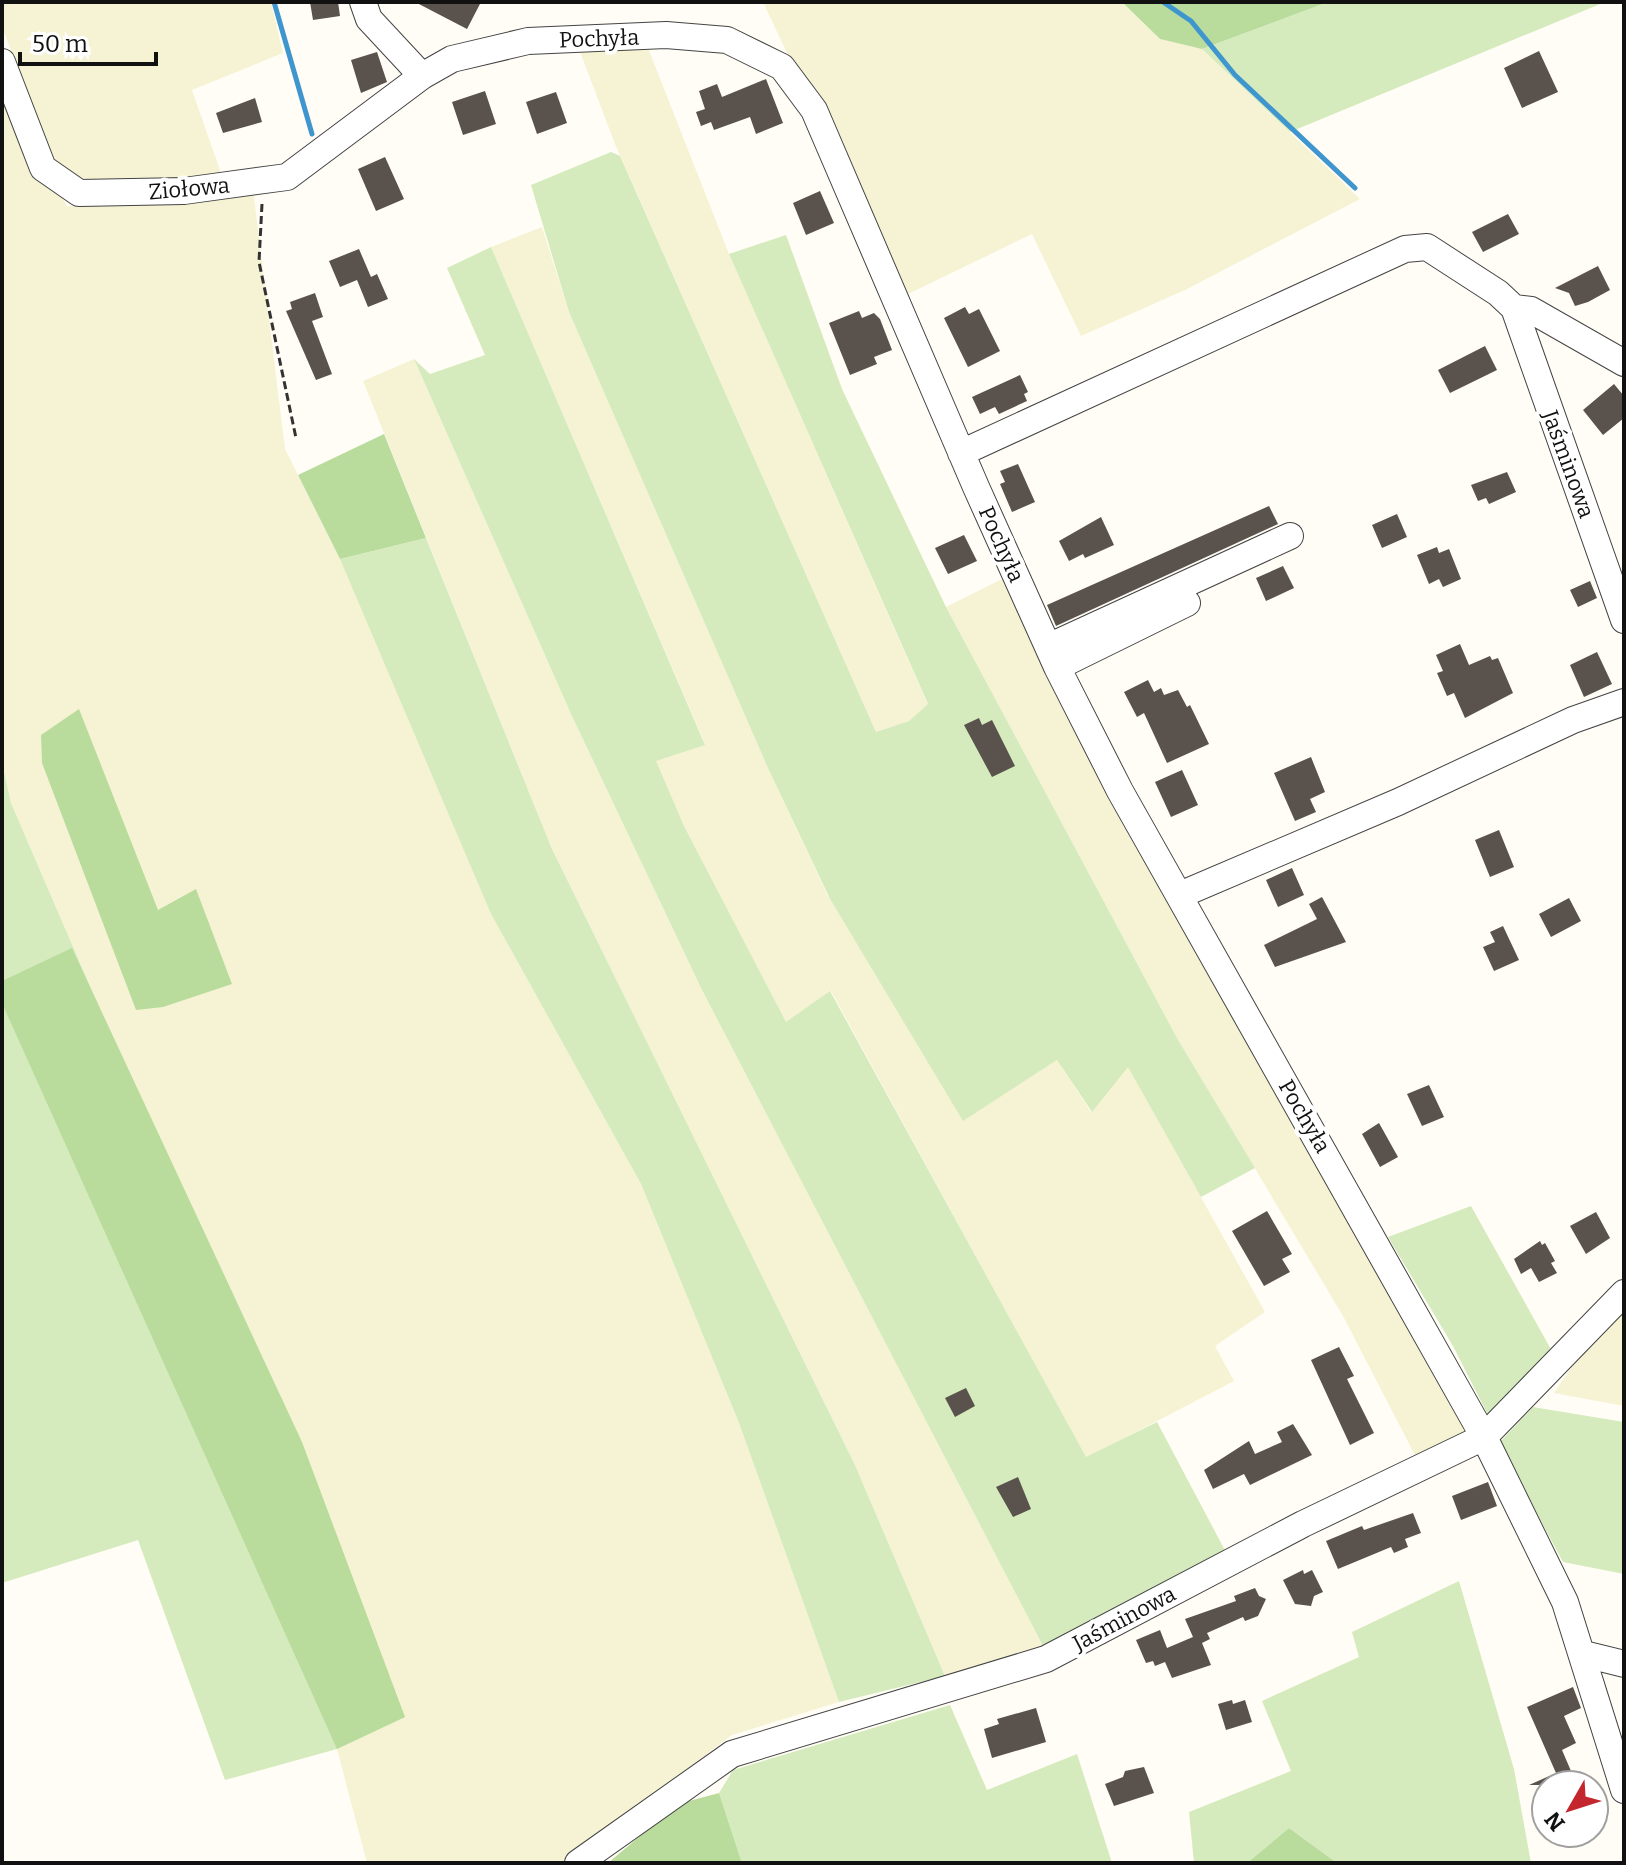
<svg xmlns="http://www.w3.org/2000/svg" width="1626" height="1865" font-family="Bitter,serif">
  <rect width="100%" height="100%" fill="#fffdf5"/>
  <path fill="#f6f3d4" d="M2,2H271L283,53L192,90L222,176L109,184L68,175L52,156L2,27Z
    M763,2H1122L1160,39L1202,49L1360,199L1185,290L1081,336L1032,234L902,297Z
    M648,48L729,254L928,705L909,721L876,732L615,144L579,49Z
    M2,92L67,206L253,189L285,449L351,581L491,914L641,1184L739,1423L839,1702L732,1735L562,1863H367L337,1749L405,1717L11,803L2,762Z
    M542,227L569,312L767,766L827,894L963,1120L1057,1060L1091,1112L1128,1066L1265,1312L1215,1346L1234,1381L1086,1458L831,991L786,1023L684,826L655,761L705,744L491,247Z
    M414,359L571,714L701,988L1044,1648L945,1676L855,1465L552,849L363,381Z
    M1004,578L1472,1433L1418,1461L1343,1316L1177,1038L946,607Z
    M1624,1311V1406L1554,1393L1573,1365Z"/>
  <path fill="#d5ebbd" d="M1328,2H1605L1290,132L1202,49Z
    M611,152L620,156L876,732L909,721L928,704L729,254L786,235L842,389L946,607L1177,1038L1255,1168L1201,1197L1128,1067L1092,1112L1057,1060L963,1121L830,899L767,766L569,312L531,185Z
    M491,247L705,745L656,761L684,826L786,1022L830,991L1086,1457L1157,1422L1228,1556L1044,1648L701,988L571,714L414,359L430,374L485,355L447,268Z
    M426,538L552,849L855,1465L945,1676L839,1702L739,1423L641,1184L491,914L340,559Z
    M2,762L11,803L405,1717L337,1749L225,1780L138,1540L2,1583Z
    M1471,1206L1553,1353L1491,1421L1453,1346L1388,1237Z
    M1533,1407L1624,1422V1574L1563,1562L1499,1443Z
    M1459,1581L1514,1769L1531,1863H1337L1289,1828L1247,1863H1194L1189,1812L1291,1771L1262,1701L1359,1657L1352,1632Z
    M950,1705L987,1790L1077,1754L1112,1863H742L719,1793L733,1770Z"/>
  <path fill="#b9dc9c" d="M1122,2H1328L1202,49L1160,39Z
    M384,434L426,538L340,559L298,475Z
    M79,709L158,910L196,889L232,984L163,1007L136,1010L42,763L41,735Z
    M72,948L302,1442L405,1717L337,1749L2,1003V981Z
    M719,1793L742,1863H608L678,1804Z
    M1289,1828L1337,1863H1247Z"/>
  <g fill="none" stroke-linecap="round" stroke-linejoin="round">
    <path stroke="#3f96cf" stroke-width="5" d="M274,2L312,134
      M1163,2L1191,21L1235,75L1355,188"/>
  </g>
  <path fill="#5a524d" d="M310,2H338L340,16L313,20Z
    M415,2H481L467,29Z
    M1539,51L1558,92L1522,108L1504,68Z
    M377,52L387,82L361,93L351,60Z
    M766,79L783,123L756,134L750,117L714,130L711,122L701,126L696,112L705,109L699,91L717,84L722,97Z
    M485,91L496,124L463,135L452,102Z
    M556,92L567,123L537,134L526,102Z
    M255,98L262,122L223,133L216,113Z
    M385,157L404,199L376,211L358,169Z
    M820,191L834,223L806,235L793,203Z
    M1508,214L1519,234L1483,252L1472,232Z
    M359,249L371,277L377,274L388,299L368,307L357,280L340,287L329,261Z
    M1598,266L1610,290L1588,302L1575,306L1569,293L1555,288Z
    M315,293L323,317L312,321L332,374L316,380L286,311L292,309L290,302Z
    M965,307L969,314L979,309L1000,351L968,367L944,318Z
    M859,311L862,318L874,313L880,319L892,350L874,357L877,364L850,375L829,323Z
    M1485,346L1497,370L1450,393L1438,370Z
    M1020,375L1028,392L1024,394L1027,401L999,414L995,407L980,414L972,397Z
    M1614,384L1624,396V418L1603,435L1583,410Z
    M1018,464L1035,502L1012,512L1000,484L1005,482L1000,471Z
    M1507,472L1516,492L1489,504L1486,498L1478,501L1471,485Z
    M1269,506L1278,524L1056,626L1047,605Z
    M1397,514L1407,537L1382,548L1372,525Z
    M1101,517L1114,545L1085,558L1083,554L1069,561L1059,541Z
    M964,535L977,561L948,574L935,548Z
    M1437,547L1439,553L1449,549L1461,579L1443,587L1439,579L1429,584L1417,555Z
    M1283,566L1294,588L1266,601L1256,578Z
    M1590,581L1597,598L1578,607L1570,590Z
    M1460,644L1469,665L1490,656L1492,660L1498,658L1513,693L1465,718L1454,693L1447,696L1437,673L1443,671L1436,655Z
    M1597,652L1612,684L1584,697L1570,665Z
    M1148,680L1154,692L1161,688L1164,695L1178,690L1187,707L1190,705L1209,744L1167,763L1144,713L1137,717L1124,692Z
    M979,718L982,725L992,720L1015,766L992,777L964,725Z
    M1311,757L1325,792L1310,799L1316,812L1295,821L1274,773Z
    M1182,770L1198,805L1171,817L1155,782Z
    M1499,830L1514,867L1490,877L1475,840Z
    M1292,868L1304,895L1278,907L1266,880Z
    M1322,897L1346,942L1275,967L1264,945L1317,919L1309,904Z
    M1569,898L1581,921L1551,937L1539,914Z
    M1503,926L1519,960L1494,971L1483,947L1495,942L1490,932Z
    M1429,1085L1444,1117L1422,1126L1407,1094Z
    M1379,1123L1398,1157L1380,1167L1362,1134Z
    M1267,1211L1292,1254L1282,1259L1290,1272L1264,1286L1232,1231Z
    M1596,1212L1610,1238L1586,1254L1570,1226Z
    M1540,1241L1542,1245L1545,1243L1555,1261L1551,1263L1557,1273L1539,1282L1531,1268L1521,1274L1514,1259Z
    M1339,1347L1354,1376L1347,1379L1374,1433L1350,1445L1311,1360Z
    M966,1388L975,1406L955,1417L945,1398Z
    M1293,1424L1312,1455L1250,1485L1244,1474L1213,1489L1204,1470L1249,1441L1255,1454L1282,1442L1277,1432Z
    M1018,1477L1031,1509L1013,1517L996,1487Z
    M1488,1482L1497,1506L1461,1520L1452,1496Z
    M1413,1513L1421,1533L1405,1539L1408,1547L1394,1553L1391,1547L1338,1569L1326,1541L1362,1526L1364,1530Z
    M1303,1570L1304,1574L1312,1570L1323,1592L1314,1596L1311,1606L1295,1604L1283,1580Z
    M1255,1588L1259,1596L1266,1599L1258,1616L1245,1621L1243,1617L1207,1633L1210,1639L1202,1643L1211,1665L1172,1678L1165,1662L1155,1666L1153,1661L1146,1663L1136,1640L1160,1630L1167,1648L1193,1637L1185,1619L1236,1601L1234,1596Z
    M1573,1687L1581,1708L1564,1716L1576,1743L1562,1750L1577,1785H1529L1556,1773L1527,1707Z
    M1232,1700L1233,1704L1245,1700L1252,1722L1226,1730L1218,1704Z
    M1036,1708L1046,1742L992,1758L984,1729L999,1724L997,1719Z
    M1144,1767L1154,1793L1114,1806L1105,1784L1123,1777L1125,1771Z"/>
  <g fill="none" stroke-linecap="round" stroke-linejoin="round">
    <g stroke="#444" stroke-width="28">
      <path id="minor" d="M363,2L369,19L422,76
        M2,62L43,168L79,193L184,191L287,177L422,76L452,59L528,41L666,35L727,40L782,67L814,110L976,487L1057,667L1120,791L1484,1437L1565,1602L1624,1790
        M1514,308L1531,310L1624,363
        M961,453L1405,249L1427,247L1498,293L1514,308L1624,620
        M1048,647L1290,536
        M1057,667L1187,603
        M1180,895L1398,802L1573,720L1624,702
        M1584,1654L1624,1664
        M578,1863L732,1754L1046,1659L1303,1524L1484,1437L1624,1293"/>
    </g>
    <path stroke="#333" stroke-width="3" stroke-dasharray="8 4" stroke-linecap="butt" d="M262,204L259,262L296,438"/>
    <use href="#minor" stroke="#fff" stroke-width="26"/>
  </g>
  <g text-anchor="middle" stroke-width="8" stroke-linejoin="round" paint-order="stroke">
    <g font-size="22" fill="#111" stroke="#fff">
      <text transform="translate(599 38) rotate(-2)" y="8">Pochyła</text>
      <text transform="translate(189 188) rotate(-5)" y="8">Ziołowa</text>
      <text transform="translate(1569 464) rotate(70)" y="8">Jaśminowa</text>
      <text transform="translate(1002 544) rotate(66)" y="8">Pochyła</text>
      <text transform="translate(1305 1116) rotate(60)" y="8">Pochyła</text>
      <text transform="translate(1124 1618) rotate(-28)" y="8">Jaśminowa</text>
    </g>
  </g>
  <rect width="1626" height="1865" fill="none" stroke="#111111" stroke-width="8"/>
  <g transform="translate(1570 1809) rotate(231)"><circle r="38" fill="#ffffff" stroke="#a0a0a0" stroke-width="2"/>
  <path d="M0-6L14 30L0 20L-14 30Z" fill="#c4262e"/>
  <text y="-12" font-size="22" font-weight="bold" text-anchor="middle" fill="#111111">N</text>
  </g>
  <path d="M20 52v12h136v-12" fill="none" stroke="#111111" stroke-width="4"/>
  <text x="32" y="52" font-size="24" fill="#111111" stroke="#ffffff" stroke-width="6" paint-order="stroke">50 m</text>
</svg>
